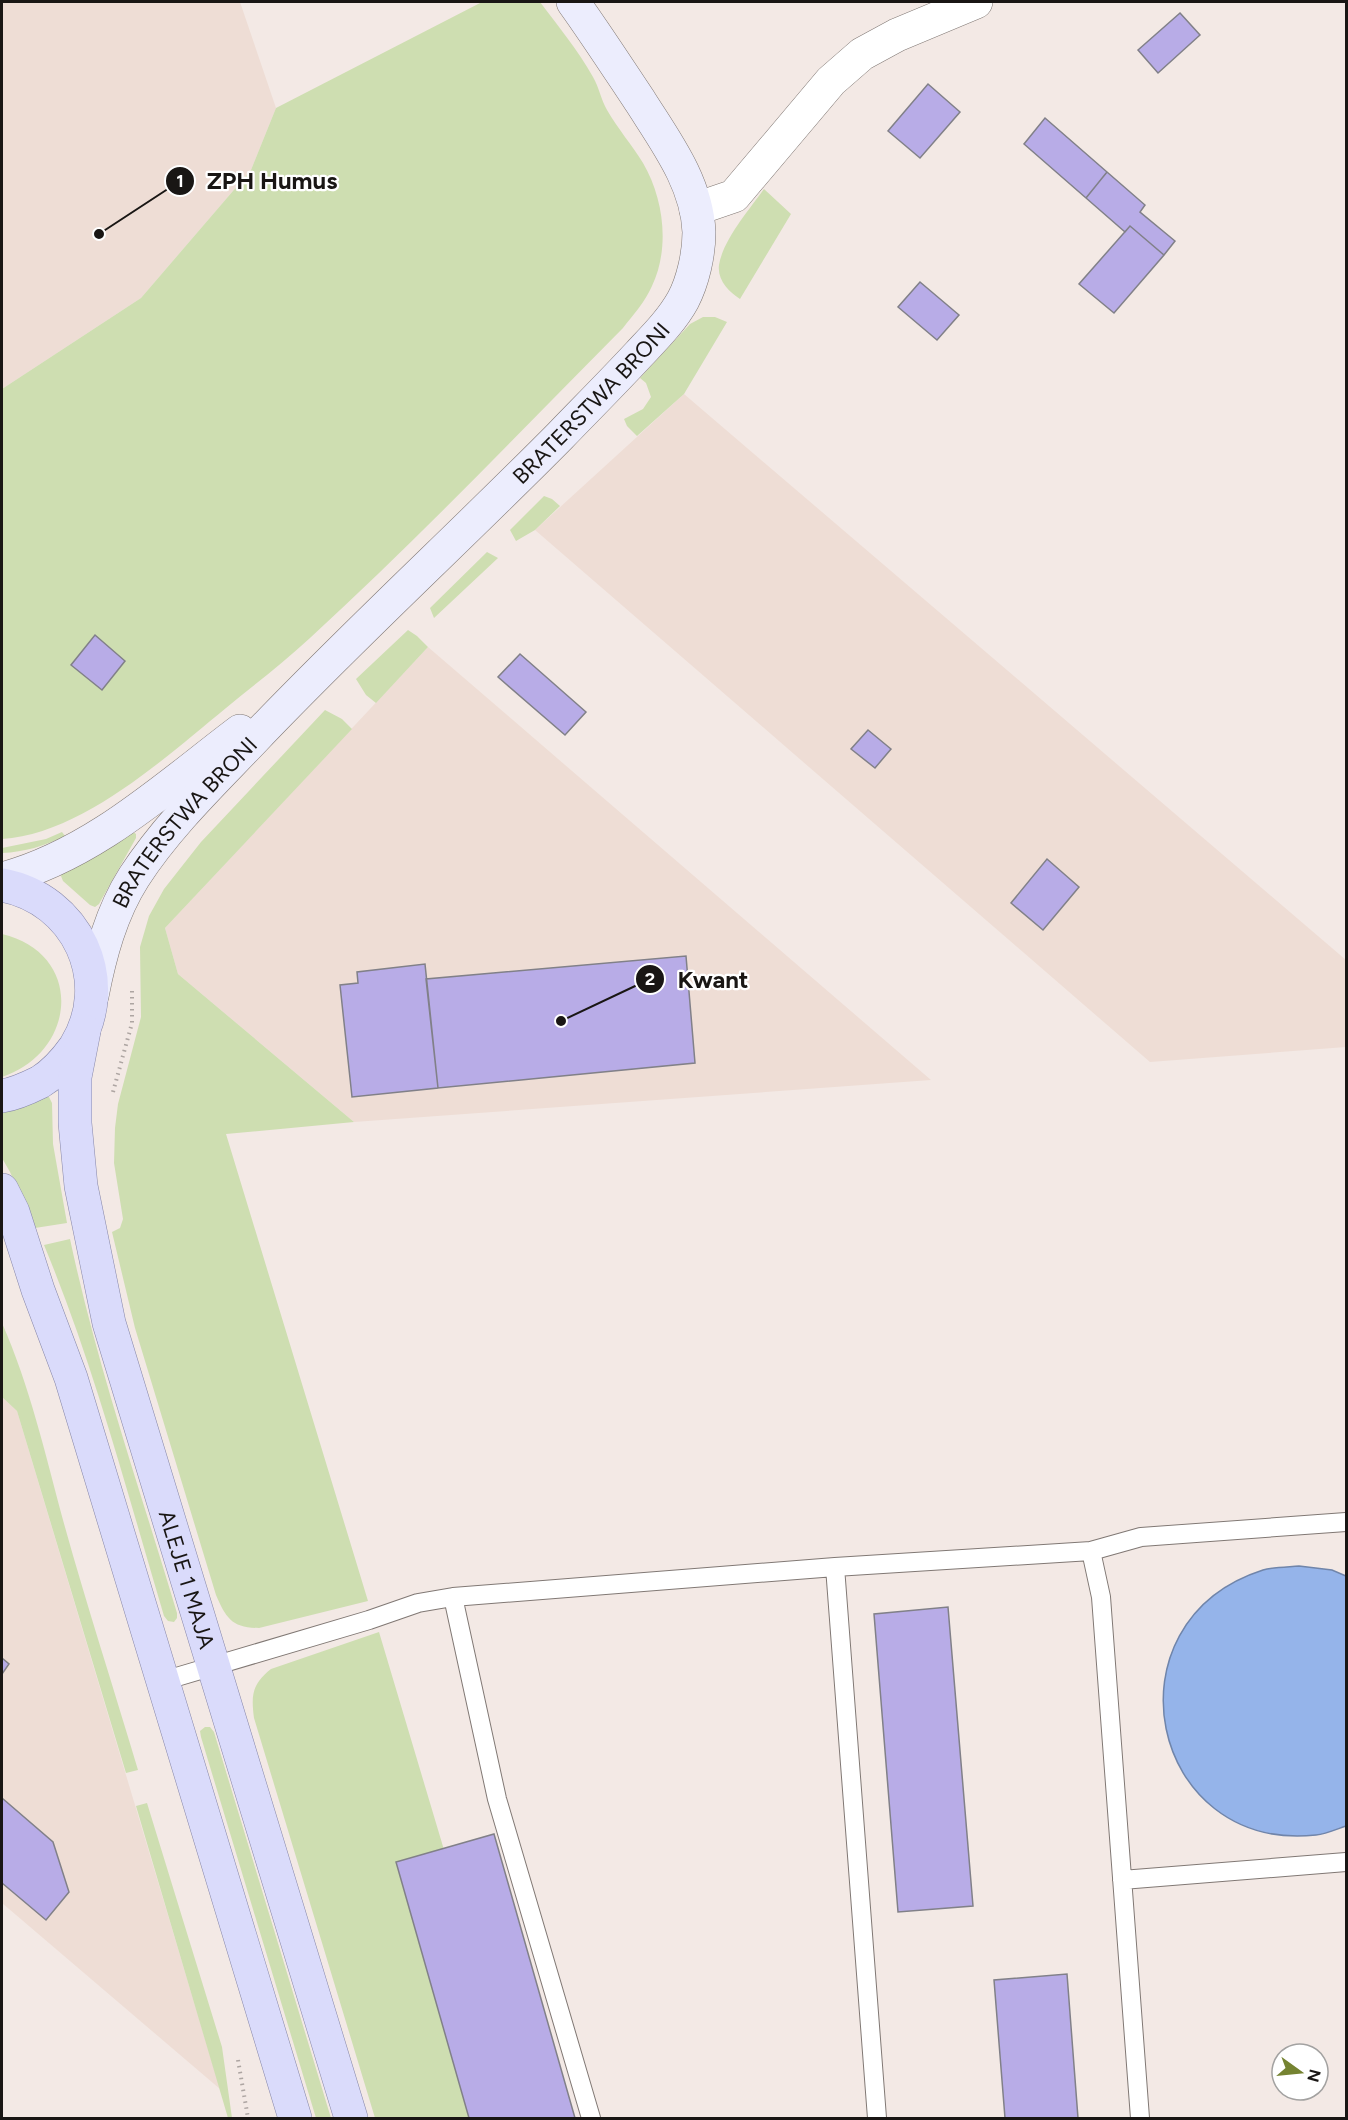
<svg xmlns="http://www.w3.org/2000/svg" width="1348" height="2120" font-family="Figtree,sans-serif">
  <rect width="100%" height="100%" fill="#f3e9e5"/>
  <path fill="#eeddd5" d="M2,2H240L276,108L251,170L141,298L2,389Z
    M684,394L1346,960V1047L1150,1062L535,530Z
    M428,647L931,1080L354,1122L178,974L165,928Z
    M2,1397L17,1411L220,2089L2,1903Z"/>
  <path fill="#cedeb1" d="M482,2H540C558,26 578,50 593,77C599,87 601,100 607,110C618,129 632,145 643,163C664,199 670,248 652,286C645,302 633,315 623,328C520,432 418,539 310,638C283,663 254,685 226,708C166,757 82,834 2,839V389L141,298L251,170L276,108Z
    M764,189L791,214L740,299C729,292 717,280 719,265C723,240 749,210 764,189Z
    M703,317H715L727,322L684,394L637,436L627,426L624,419L643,409L651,397L646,383L640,378L690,324Z
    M544,496L552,499L560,506L535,530L516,541L510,530Z
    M487,552L498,558L434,618L430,608Z
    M408,630L417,636L428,647L376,703L366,695L356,679Z
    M325,710L342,719L352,729L165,928L178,974L354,1122L226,1134L368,1601L259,1628C232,1628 226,1618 216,1595L135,1328L112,1232L120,1228L123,1219L114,1163L115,1128L118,1104L141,1017L140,947L149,916L164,889L201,842Z
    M62,832L65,836C44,846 25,852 2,853V848L46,839Z
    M133,832L136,834V838L99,904L95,907L90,905L63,881L61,876L63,871Z
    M2,934C85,954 77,1052 2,1077Z
    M44,1096L49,1097L52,1103L53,1144L67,1223L35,1228L10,1172L2,1158V1113L14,1110Z
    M70,1239C97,1366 140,1489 177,1613V1618L174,1622L168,1621L164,1616C127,1492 94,1365 44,1245Z
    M2,1323C30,1387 45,1453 63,1520C86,1603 113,1686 138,1770L126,1773L17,1411L2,1397Z
    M379,1632L524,2118H375L254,1718C251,1695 252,1684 271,1669Z
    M205,1727H210L214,1732L331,2118H316L201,1737L200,1731Z
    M147,1803L222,2047L232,2118H228L136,1806Z"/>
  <path fill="#95b4ea" stroke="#7085aa" stroke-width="1.5" d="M1299,1566L1332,1570L1346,1576V1826C1337,1829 1326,1834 1316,1835C1149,1853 1101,1622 1263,1570C1274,1567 1287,1567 1299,1566Z"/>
  <path fill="#b8ace7" stroke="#818088" stroke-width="1.5" d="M1180,13L1200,35L1158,73L1138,50Z
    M928,84L960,112L920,158L888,131Z
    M1045,118L1107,172L1086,198L1024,144Z
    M1107,172L1145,205L1140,212L1175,241L1164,255L1130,226L1125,232L1086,198Z
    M1130,226L1164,255L1114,313L1079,284Z
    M920,282L959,315L937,340L898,307Z
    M95,635L125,661L102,690L71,665Z
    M520,654L586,712L565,735L498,677Z
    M868,730L891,749L875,768L851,749Z
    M1047,859L1079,887L1043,930L1011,903Z
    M686,956L695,1063L438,1088L426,979Z
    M425,964L438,1088L352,1097L340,985L358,983L357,972Z
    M948,1607L973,1906L898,1912L874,1614Z
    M2,1658L9,1664L2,1674Z
    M2,1798L53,1842L69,1892L46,1920L2,1883Z
    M494,1834L575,2118H469L396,1862Z
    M1067,1974L1078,2118H1005L994,1980Z"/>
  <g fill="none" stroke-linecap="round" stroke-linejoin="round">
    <g stroke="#807874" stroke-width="20">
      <path id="lane" d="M1091,1551L1141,1537L1346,1522
        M835,1567L877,2118
        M453,1597L497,1799L591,2118
        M163,1681L369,1620L418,1603L453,1597L835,1567L1091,1551L1101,1597L1140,2118
        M1122,1880L1346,1862"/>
    </g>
    <g stroke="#807874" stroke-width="34">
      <path id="street" d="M696,209L734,196L831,81L862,54L897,35L976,2"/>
    </g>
    <g stroke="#807874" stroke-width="34">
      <g id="secondary">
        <path d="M2,879C93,855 167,786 240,731"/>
        <path id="s1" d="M92,996C100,955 111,913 134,877C167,826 212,783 254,739C353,635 459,538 560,436C587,408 613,382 639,354C655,337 672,320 683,300C693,281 699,254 699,232C697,183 666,142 640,101C618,68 596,34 573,2"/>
      </g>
    </g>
    <g stroke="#8686a8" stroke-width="34">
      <g id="primary">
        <path d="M2,885C77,899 116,981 75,1047C65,1061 55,1073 40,1082C28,1088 15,1094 2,1096"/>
        <path id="s2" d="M84,1031L75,1077V1123L81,1186L109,1323L351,2118"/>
        <path d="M2,1190L13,1212L38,1290L71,1378L295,2118"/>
      </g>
    </g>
    <path stroke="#ada5a2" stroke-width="4" stroke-dasharray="1.5 4.5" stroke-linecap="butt" d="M113,1092L132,1023V988
      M238,2060L248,2118"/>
    <use href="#lane" stroke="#fff" stroke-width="18"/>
    <use href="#street" stroke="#fff" stroke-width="33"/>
    <use href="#secondary" stroke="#ecedfd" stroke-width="33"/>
    <use href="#primary" stroke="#dadbfb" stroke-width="33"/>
  </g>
  <g text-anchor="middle" stroke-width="4.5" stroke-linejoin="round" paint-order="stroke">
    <g font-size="22" fill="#191614" stroke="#fff">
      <text dy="8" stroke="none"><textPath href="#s1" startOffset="786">BRATERSTWA BRONI</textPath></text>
      <text dy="8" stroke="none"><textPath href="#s1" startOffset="201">BRATERSTWA BRONI</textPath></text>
      <text dy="8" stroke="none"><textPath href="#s2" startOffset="564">ALEJE 1 MAJA</textPath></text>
    </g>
  </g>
  <path fill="none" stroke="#191614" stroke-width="2" d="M99 234L180 181M561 1021L650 979"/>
  <g fill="#191614" stroke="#fff" stroke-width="2">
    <circle cx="99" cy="234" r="6"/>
    <circle cx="561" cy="1021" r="6"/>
    <circle cx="180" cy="181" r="15"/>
    <circle cx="650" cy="979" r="15"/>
  </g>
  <g font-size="18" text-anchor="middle" font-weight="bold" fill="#fff">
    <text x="180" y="187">1</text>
    <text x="650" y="985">2</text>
  </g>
  <g font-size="24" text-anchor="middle" font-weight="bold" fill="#191614" stroke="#fff" stroke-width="4.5" stroke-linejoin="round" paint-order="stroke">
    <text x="272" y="189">ZPH Humus</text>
    <text x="713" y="988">Kwant</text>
  </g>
  <rect width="1348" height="2120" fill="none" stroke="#191614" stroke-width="6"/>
  <g transform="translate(1300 2072) rotate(105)"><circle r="28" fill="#ffffff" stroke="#a3a2a1" stroke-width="1.5"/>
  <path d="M0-4.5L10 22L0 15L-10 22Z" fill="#758331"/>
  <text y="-9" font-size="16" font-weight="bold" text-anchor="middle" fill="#191614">N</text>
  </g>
</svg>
